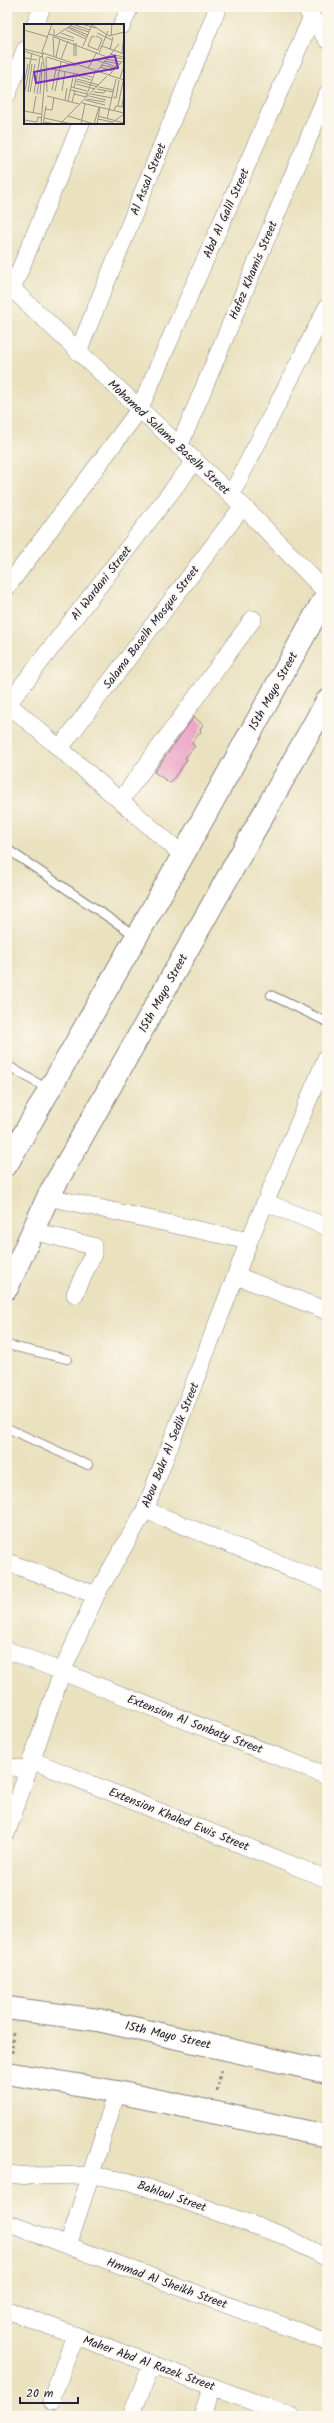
<svg xmlns="http://www.w3.org/2000/svg" width="334" height="2423" font-family="Kalam,sans-serif">
  <rect width="100%" height="100%" fill="#fbf7ec"/>
  <filter id="ink" filterUnits="userSpaceOnUse"><feTurbulence type="fractalNoise" baseFrequency=".025" numOctaves="2"/><feDisplacementMap in="SourceGraphic" scale="8" xChannelSelector="R" yChannelSelector="G"/><feConvolveMatrix kernelMatrix="1 2 1 2 8 2 1 2 1" color-interpolation-filters="sRGB"/></filter>
  <filter id="wash" filterUnits="userSpaceOnUse"><feTurbulence type="fractalNoise" baseFrequency=".012" numOctaves="4" result="noise"/><feDisplacementMap in="SourceGraphic" scale="16" xChannelSelector="R" yChannelSelector="G"/><feGaussianBlur stdDeviation="0.9" result="paint"/><feColorMatrix in="noise" values="0 0 0 0 0 0 0 0 0 0 0 0 0 0 0 0 0 1.4 0 .05"/><feComposite in="paint" operator="in"/></filter>
  <g filter="url(#wash)">
    <rect width="100%" height="100%" fill="#eae1bf"/>
    <g id="blocks">
      <path fill="#eda5c8" d="M194,717L203,725L200,729L201,732L191,743L195,746L185,758L187,760L170,783L154,772Z"/>
    </g>
  </g>
  <g filter="url(#ink)">
    <use href="#blocks" fill-opacity="0" stroke="#86827d" stroke-width="1"/>
    <g fill="none" stroke-linecap="round" stroke-linejoin="round">
      <g stroke="#86827d" stroke-width="10">
        <path id="service" d="M7,849L136,936
          M271,995L327,1022
          M7,1065L49,1090
          M7,1345L67,1359
          M7,1428L88,1465"/>
      </g>
      <g stroke="#86827d" stroke-width="18">
        <path id="minor" d="M305,7L327,40
          M35,25L42,7
          M122,25L130,7
          M7,95L25,50
          M7,284L243,506L327,593
          M12,289L81,123
          M78,352L218,7
          M179,447L327,94
          M231,495L327,307
          M7,587L139,410L312,17
          M7,703L183,855
          M8,704L194,462
          M60,748L243,506
          M121,800L253,619
          M48,1197L249,1241
          M265,1202L327,1227
          M32,1231L93,1246V1254L75,1294
          M237,1276L327,1311
          M145,1510L327,1583
          M7,1562L96,1595
          M7,1650L327,1776
          M31,1760L327,1879
          M7,1766L27,1770
          M7,1832L62,1672L96,1595L145,1510L249,1241L327,1056
          M7,2174L29,2176L91,2175L131,2182L282,2235L327,2258
          M7,2223L327,2342
          M68,2246L117,2092
          M7,2310L291,2416
          M51,2401L75,2335
          M131,2416L152,2364
          M202,2416L212,2386"/>
      </g>
      <g stroke="#86827d" stroke-width="24">
        <path id="secondary" d="M7,1164L183,855L327,594
          M7,1288L48,1197L327,701
          M7,2008L98,2020L327,2072
          M7,2073L117,2092L327,2136"/>
      </g>
      <path stroke="#86827d" stroke-width="2.5" stroke-dasharray="3 3" stroke-linecap="butt" d="M12,2053L13,2030
        M217,2091L221,2069"/>
      <use href="#service" stroke="#fff" stroke-width="8"/>
      <use href="#minor" stroke="#fff" stroke-width="17"/>
      <use href="#secondary" stroke="#fff" stroke-width="22"/>
    </g>
  </g>
  <g text-anchor="middle" stroke-width="3" stroke-linejoin="round" paint-order="stroke">
    <g font-size="12" fill="#22223b" stroke="#fbf7ec">
      <text transform="translate(148 179) rotate(-68)" y="4">Al Assal Street</text>
      <text transform="translate(226 213) rotate(-66)" y="4">Abd Al Galil Street</text>
      <text transform="translate(253 270) rotate(-67)" y="4">Hafez Khamis Street</text>
      <text transform="translate(169 437) rotate(43)" y="4">Mohamed Salama Baselh Street</text>
      <text transform="translate(101 583) rotate(-52)" y="4">Al Wardani Street</text>
      <text transform="translate(151 627) rotate(-53)" y="4">Salama Baselh Mosque Street</text>
      <text transform="translate(273 691) rotate(-61)" y="4">15th Mayo Street</text>
      <text transform="translate(163 993) rotate(-61)" y="4">15th Mayo Street</text>
      <text transform="translate(170 1445) rotate(-68)" y="4">Abou Bakr Al Sedik Street</text>
      <text transform="translate(195 1724) rotate(21)" y="4">Extension Al Sonbaty Street</text>
      <text transform="translate(179 1819) rotate(22)" y="4">Extension Khaled Ewis Street</text>
      <text transform="translate(168 2035) rotate(13)" y="4">15th Mayo Street</text>
      <text transform="translate(172 2196) rotate(19)" y="4">Bahloul Street</text>
      <text transform="translate(167 2283) rotate(20)" y="4">Hmmad Al Sheikh Street</text>
      <text transform="translate(149 2363) rotate(20)" y="4">Maher Abd Al Razek Street</text>
    </g>
  </g>
  <g transform="translate(24 24)">
    <rect width="100" height="100" fill="#eae1bf"/>
    <path fill="none" stroke="#9a958a" stroke-width="1" d="M57,0L72,4M51,1L66,6M68,1L85,12L100,8M47,2L65,8M45,3L64,11M44,4L63,13M30,5V13L83,33M0,6L24,13M42,6L62,15M37,9L50,14M73,9L88,16M25,10L31,12L49,0M32,12L50,17M87,12L88,0M29,13L30,32M50,19V32M59,22L68,1M64,22L74,26L78,15L72,12M64,22L68,12L71,13M78,22L100,30M0,25L20,30M86,26L89,13M0,27L18,33M19,29L100,56M75,29L84,7M86,30L100,33M98,30L99,18M52,32V19M83,32L100,35M22,33L23,68M23,33L52,42M32,33L36,15M1,34L13,36M37,35L44,17M69,35L93,43M82,35L98,38M80,37L96,40M77,41L92,44M76,43L88,47M23,44L68,53M64,44L73,28M73,47L95,20M85,51L100,36M54,52L67,56M96,54L100,42M53,55L75,61M52,57L74,63M0,60L4,40M52,60L71,65M47,63L63,67M75,63L90,66M50,64L53,49M73,65L90,68M28,66L32,45M47,66L63,70M1,67L8,29M31,67L37,38M38,67L41,47M4,68L8,40M6,68L11,40M70,68L80,69L81,67M10,69L16,33M13,70L18,38M16,70L18,44M50,70L62,73M67,70L88,74M23,72L55,80M65,72L82,76M62,73L71,48M89,73L92,74L95,56M63,75L81,78M41,76L43,64M61,76L81,81M44,77L50,49M48,78L51,66M58,79L100,89M94,82L99,57M98,83L100,69M21,85L28,86L30,73M90,86L92,82L100,83M0,87L17,90M9,89L12,72M44,92L70,100L75,83M74,92L100,99M20,94L48,100M74,95L88,98M83,95L92,55M0,96L13,98L14,93L18,94M20,98L32,100M17,100L21,50L18,28L28,0M19,100L22,82M36,100L83,52M57,100L61,80M73,100L76,83M86,100L100,90"/>
    <path fill="#7b2cbf" fill-opacity="0.15" stroke="#7b2cbf" stroke-width="2" d="M91,32L94,44L12,59L10,48Z"/>
    <rect width="100" height="100" fill="none" stroke="#22223b" stroke-width="2"/>
  </g>
  <rect width="334" height="2423" fill="none" stroke="#fbf7ec" stroke-width="24"/>
  <path d="M20 2397v6h58v-6" fill="none" stroke="#22223b" stroke-width="2"/>
  <text x="26" y="2397" font-size="12" fill="#22223b" stroke="#fbf7ec" stroke-width="3" paint-order="stroke">20 m</text>
</svg>
